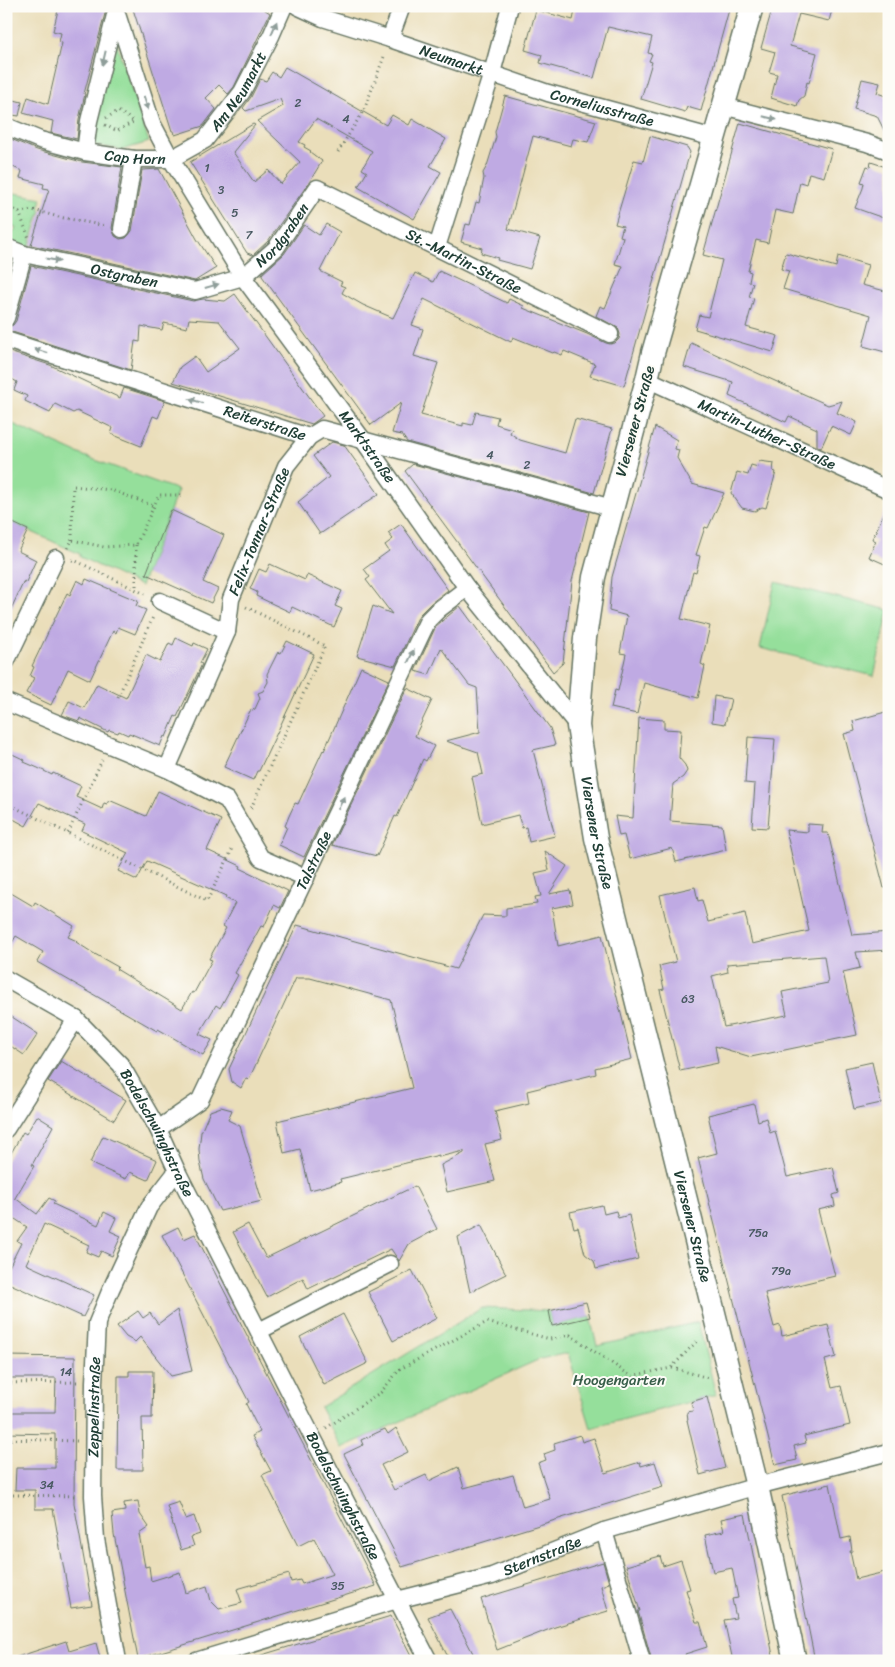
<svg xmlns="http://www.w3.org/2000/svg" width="895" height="1667" font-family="Sriracha,sans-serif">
  <rect width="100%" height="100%" fill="#fdfcf7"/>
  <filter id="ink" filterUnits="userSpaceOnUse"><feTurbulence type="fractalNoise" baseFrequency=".02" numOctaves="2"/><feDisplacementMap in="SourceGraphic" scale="10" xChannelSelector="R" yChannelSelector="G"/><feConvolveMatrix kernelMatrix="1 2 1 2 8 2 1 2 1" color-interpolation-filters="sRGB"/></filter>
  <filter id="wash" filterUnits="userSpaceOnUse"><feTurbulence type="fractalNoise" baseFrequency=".0096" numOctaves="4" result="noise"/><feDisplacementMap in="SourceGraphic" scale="20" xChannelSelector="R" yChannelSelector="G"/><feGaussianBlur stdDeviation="1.12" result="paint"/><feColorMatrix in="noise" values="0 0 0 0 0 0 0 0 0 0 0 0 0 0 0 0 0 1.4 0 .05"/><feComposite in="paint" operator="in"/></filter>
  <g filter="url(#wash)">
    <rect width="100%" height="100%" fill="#eadeba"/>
    <path fill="#95df9b" stroke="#5a8e68" d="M116,42L149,142L122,150L96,145L94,142L99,94Z
      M6,190L14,193L42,198L39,209H41L29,247L7,241L16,228L6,224Z
      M6,421L84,456L178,490L141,586L80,557V554L6,520Z
      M775,582L889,610L874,676L760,648Z
      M482,1308L549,1311L552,1326L590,1317L597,1346L698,1322L716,1395L591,1428L568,1353L540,1359L341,1448L320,1407Z"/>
    <g id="blocks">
      <path fill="#bfaae3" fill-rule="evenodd" d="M59,6H107L84,94H85L79,119L77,139L51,133L53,121L23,113L28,97L48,104L62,43L59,42L61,33L53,31Z
        M132,6H259L270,13L234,87L228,94L219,85L206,98L216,109L203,126L175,135L174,131H172Z
        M576,6H730L701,111L687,107L685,112L641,99L652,62L649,61L652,54L648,53L652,37L608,27L594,78L540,63L542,55L525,50L536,10L573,20Z
        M773,6H833L829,21L799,14L790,46L817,53L809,83L807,82L804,96L799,100L797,106L771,98L777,74L769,72L775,52L761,48Z
        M285,67L386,125L392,115L409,125L412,119L446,139L430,166L441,172L414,219L358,187L367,172L362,169L372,151L316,119L299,142L305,145L304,147L311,151L310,152L322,161L310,181L268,241L253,255L247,253L190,162L253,124L255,125L233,152L254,182L268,170L281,184L300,162L257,121L283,106L280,99L246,111L243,108L251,97L260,79L266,81L272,72L279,77Z
        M862,79L880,83L877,93L889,97V140L877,116L854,109Z
        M505,96L596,121L588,142L573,139L571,146L533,136L508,229L540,238L530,269L497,260L498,258L481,253L482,248L461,242L466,224L470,225L476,202L479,203L484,178L483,173L487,166L496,137L495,132Z
        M6,98L22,102L19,116L6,114Z
        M740,123L832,149L824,177L809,173L806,184L800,182L793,214L775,210L768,243L756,240L748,271L751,272L749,282L753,283L749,297L754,298L746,327L778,336L773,352L695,329L699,315L708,317L722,260L703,255Z
        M650,136L687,147L690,152L624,386L590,376L595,364L564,351L562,355L554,352L553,353L513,337L511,342L424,299L412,325L423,329L414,356L438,363L421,415L463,426V423L472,425L476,412L498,417L496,424L512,429L510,433L520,440L565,453L575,419L612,429L594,493L407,442L402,435L392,433L401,403L371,425L262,276V274L284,254L304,225L319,235L326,224L340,232L320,271L342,282L340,285L345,287L342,293L363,305L393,318L415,273L433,282L439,271L507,303L509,299L524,306L523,308L587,334L606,343L610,344L615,343L619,339L620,334L618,328L596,316L600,306L605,308L623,266L615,264L623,237L620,236L623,226L615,224L634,160L643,162Z
        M6,137L37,150L82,162L122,167L112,228L115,236L120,239L126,238L132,231L142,170L159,169L197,239L216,268L195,281L31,245L49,189L43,188L44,184L20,178L22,171L6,164Z
        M871,162L889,168V220L855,208L863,188L864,183L861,182L867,166L870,167Z
        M786,253L836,267L838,256L868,265L862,285L889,292V353L863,346L871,315L783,289L789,271L781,269Z
        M31,266L193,301L203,299L225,301L235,294L323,416L312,424L173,382L180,367L195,356L206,372L240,348L219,321L189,319L187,328L164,323L162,330L141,326L140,342L135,341L131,370L6,330V328L13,325L16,321Z
        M691,343L828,405L842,401L837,413L857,422L851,435L831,426L821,448L817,446V429L789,416L786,422L729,396L733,382L684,367Z
        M6,351L50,365L120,398L124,388L165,401L158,418L153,416L141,446L111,434L113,428L77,411L73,413L55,404L50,413L25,401L27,396L14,390L17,382L10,378L8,383H6Z
        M655,427L677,440L675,449L679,450L677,458L692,484L724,493L708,528L705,527L696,555L700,556L696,573L693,572L681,619L710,626L701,664L705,666L698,698L644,683L637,714L611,708L615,690L618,691L626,654L620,653L627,616L609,611L612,577Z
        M332,442L344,445L379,494L320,534L298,502L329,477L313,456Z
        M759,461L774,463L773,471L776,472L766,508L762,507L755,511L742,508L731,493L737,472L748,475L751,465L758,467Z
        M413,464L589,512L572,581L563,663L553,672L405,471Z
        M889,503V566L869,557L876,541L872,539Z
        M171,510L224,535L203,582L218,589L211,603L146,574Z
        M13,523L28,530L18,551L36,560L26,582L24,581L6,620V537Z
        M401,524L448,590L431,603L419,615L395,666L357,656L373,606L392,614L366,580L370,577L364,569L389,551L385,545L393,539L388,533Z
        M270,564L305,580L307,575L342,591L335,606L342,609L334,627L292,607L290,612L256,596L257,592L250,589L259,569L266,572Z
        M86,579L138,601L136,606L146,610L135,634L118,627L116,633L113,631L90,680L68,669L51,705L26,693L34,678L30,676L34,667L32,666L67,593L70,595L77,580L84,584Z
        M460,606L550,728L555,745L533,750L555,836L529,842L526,827L522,828L518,815L482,824L472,777L483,774L478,752L446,741L480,732L477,688L469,685L441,648L429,675L415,671L436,626Z
        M176,638L193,646L194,643L207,649L200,663L202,664L189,692L177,717L175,716L166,737L164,736L160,746L129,733L128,735L119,731L118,733L109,730L108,732L80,718L79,721L62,715L69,701L84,708L97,684L126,698L146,655L160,662L169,643L173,645Z
        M287,641L314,654L259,771H257L253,780L224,767L250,711L255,709L260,698L258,693L263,691L268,682L267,674L278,652L281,653Z
        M361,667L389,680L304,857L279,845L287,827L285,826L289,816L295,803L298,804L323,750L324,751Z
        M407,688L432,700L415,736L434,746L426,761L423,759L397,817L395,816L377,856L332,845Z
        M714,696L731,699L725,724L712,722Z
        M889,711V887L884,888L844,734L855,731L853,721Z
        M639,718L664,720V729L681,730L679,758L685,765L687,771L683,777L673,784L670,821L722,825L726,850L676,862L672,848L630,859L624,835L619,836L615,816L633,818Z
        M748,737L775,739L768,828L752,827L755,784L745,783Z
        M6,751L25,760L24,762L38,768L52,775L53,773L81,786L76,797L102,809L104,803L107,804L109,800L146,816L158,791L221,820L207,850L241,866L240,868L288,891L280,908L274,905L264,927L261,926L235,973L238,975L220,1008L216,1005L199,1034L212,1040L203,1055L158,1029L157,1031L37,962L43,952L16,936L6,953V890L33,906L35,902L74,926L68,937L77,941L76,942L93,953L118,967L116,969L182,1009L192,992L194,993L212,960L209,959L226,928L223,926L235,903L225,898L226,896L147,861L137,880L118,871L128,853L82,831L85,824L39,803L26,826L6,815Z
        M808,824L823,825L822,833H828L852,935L889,932V950L856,952L860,968L843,972L857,1035L751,1057L715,1046L718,1063L680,1071L660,990L664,989L659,966L676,962L660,895L695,887L698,901L702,900L708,922L745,913L752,944L809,931L786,830L808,832ZM824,956L828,983L782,992L787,1015L724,1027L712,976L728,972L727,964Z
        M545,851L567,866L549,894L570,890L573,904L552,908L558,946L602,935L632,1059L595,1068L596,1074L527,1091L529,1103L495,1111L502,1140L485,1144L495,1181L447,1192L441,1165L464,1153V1151L439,1157V1155L340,1179L341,1182L310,1190L300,1149L284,1153L277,1121L412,1088L391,1000L310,978H296L249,1079L246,1078L241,1088L232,1082L229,1069L297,925L456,969L483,915L506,916V908L537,904L535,897L541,896L535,873L549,870Z
        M6,1013L38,1034L24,1055L6,1043Z
        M61,1061L126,1100L114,1120L48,1081Z
        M872,1062L881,1103L854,1109L845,1068Z
        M754,1104L758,1121L766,1118L770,1133L775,1131L787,1177L833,1167L839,1193L833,1195L835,1206L818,1210L835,1276L765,1293L774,1327L780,1325L782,1336L828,1325L836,1357L825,1360L832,1388L841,1386L850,1425L804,1436L806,1443L794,1446L797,1460L775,1465L698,1158L717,1153L708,1115Z
        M221,1107L232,1110L228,1120L240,1126L262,1201L220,1211L204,1179L200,1162L199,1149L201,1132L210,1111Z
        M37,1116L53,1126L32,1165L34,1166L15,1198L37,1214L49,1198L55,1201L53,1204L98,1225L104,1212L116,1218L110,1231L121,1236L112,1256L101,1251L98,1257L86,1252L89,1245L44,1224L26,1264L94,1295L83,1317L6,1282V1273L21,1243L17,1241L27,1227L6,1213V1162L23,1132L26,1134Z
        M103,1136L157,1160L148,1180L130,1172L126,1179L90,1163Z
        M415,1186L437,1229L409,1244L399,1261L391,1249L308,1289L303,1278L267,1297L233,1232L248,1224L266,1258Z
        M602,1205L604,1214L616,1211L618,1218L629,1215L638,1259L596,1269L594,1261L585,1254L578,1227L574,1228L570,1212Z
        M481,1225L506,1274L470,1292L458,1237Z
        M178,1227L184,1239L195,1234L376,1586L138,1659L114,1534L112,1513L125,1511L124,1503L138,1501L140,1514L149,1527L139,1534L145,1567L149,1566L151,1581L180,1572L186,1593L207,1586L211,1601L219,1609L242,1603L237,1589L289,1574L291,1582L300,1580L302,1584L333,1574L314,1538L298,1546L262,1475L271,1471L252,1436L260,1432L246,1404L249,1402L162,1235Z
        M412,1270L437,1318L393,1341L368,1292Z
        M586,1302L590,1317L552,1326L549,1311Z
        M177,1310L192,1371L171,1376L140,1337L135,1342L126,1337L117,1326L138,1311L143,1318L150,1313L158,1324Z
        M343,1314L368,1363L324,1385L300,1337Z
        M6,1356L75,1357L74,1503L92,1605L71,1608L53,1509H35V1490H15L16,1468H55V1434L6,1433V1412H55L56,1378H6Z
        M129,1371H153L152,1418H142L143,1470H117L118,1376H129Z
        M707,1397L725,1468L700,1475L687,1420H688L687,1412L693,1411L691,1402Z
        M396,1428L408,1452L381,1465L394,1490L426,1475L429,1481L458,1467L464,1488L513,1475L523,1507L550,1499L538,1463L546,1460L544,1454L555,1450L554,1443L580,1435L582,1442L594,1438L605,1473L640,1462L641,1466L655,1462L663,1487L402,1567L344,1454L363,1445L361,1440L385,1429L388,1434Z
        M830,1484L841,1539L850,1537L852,1551H850L856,1579L889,1571V1661H815L782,1496Z
        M179,1502L186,1519L194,1516L200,1534L191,1537L194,1546L181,1550L167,1506Z
        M745,1514L768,1630L774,1661H733L724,1620L736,1618L732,1599L738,1598L732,1568L713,1572L705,1535L724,1531L721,1519Z
        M660,1556L663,1566L681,1560L690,1589L686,1590L696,1622H700L707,1647L685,1654L688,1661H652L638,1611H640L626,1566Z
        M603,1562L609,1583L601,1586L608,1611L555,1627L497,1650L481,1599Z
        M450,1609L477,1661H450L428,1617Z
        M391,1616L414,1661H256L255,1657Z
        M66,1641L69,1651L96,1643L101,1661H14V1658Z"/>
    </g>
  </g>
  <g filter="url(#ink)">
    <use href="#blocks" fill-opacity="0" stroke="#667563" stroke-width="1"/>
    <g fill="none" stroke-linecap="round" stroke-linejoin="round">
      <g stroke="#667563" stroke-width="19">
        <g id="street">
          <path id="s1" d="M117,6L116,11L152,123L171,159L243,277L363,440L467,588L578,726"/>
          <path id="s2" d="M297,6L323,18L390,39L548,93L714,138"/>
          <path id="s3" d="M116,11L89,121L85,152L134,159H171L205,140L242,92L271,36L284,6"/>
          <path d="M390,39L402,6"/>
          <path d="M723,106L867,143L889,151"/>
          <path d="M6,126L40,140L85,152"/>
          <path d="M122,229L134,159"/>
          <path id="s4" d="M6,247L24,254L195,291L243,277L276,248L317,188L610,334"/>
          <path d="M437,247L492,73L510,6"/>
          <path d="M6,318L24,254"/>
          <path id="s5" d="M6,340L309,437"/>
          <path id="s6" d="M647,379L889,490"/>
          <path d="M160,601L227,632"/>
          <path d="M6,662L56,558"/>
          <path d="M6,702L167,769L227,800L261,858L306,878"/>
          <path id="s7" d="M167,769L227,632L231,599L286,466L309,437L322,429L612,508"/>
          <path id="s8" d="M6,979L76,1019L121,1065L158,1129L177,1171L312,1436L429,1661"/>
          <path d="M6,1129L76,1019"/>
          <path id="s9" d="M158,1129L200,1100L428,620L438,610L467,588"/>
          <path d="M259,1331L390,1264"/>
          <path d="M604,1531L642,1661"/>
          <path id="s10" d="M118,1661L96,1539L93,1496L94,1382L97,1323L111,1289L149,1207L177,1171"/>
          <path id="s11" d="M196,1661L397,1600L492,1576L604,1531L757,1486L889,1452"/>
        </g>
      </g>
      <g stroke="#667563" stroke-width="25">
        <g id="secondary">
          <path id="s12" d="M752,6L653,353L647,379L594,577L585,638L578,726L596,838L757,1486L795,1661"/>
        </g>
      </g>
      <path stroke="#667563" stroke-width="3" stroke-dasharray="1 4" stroke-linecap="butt" d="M106,118L118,111L135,122
        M105,125L117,131L133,122
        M338,152L364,110L385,54
        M6,205L19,212L29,238
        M19,212L33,210L59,217L106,226
        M72,540L73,486L111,490L154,506
        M136,545V589
        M68,548L72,540L104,547L136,545L159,495H184
        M72,560L76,561L145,594
        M246,607L325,646L251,808
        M118,697L153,617
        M6,803L207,901L234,846
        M68,833L102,760
        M672,1368L709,1378
        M6,1383L78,1382
        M326,1428L381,1392L400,1369L487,1322L550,1339L570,1335L631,1376L671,1368L699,1339
        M6,1439L78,1441
        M13,1495L77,1496"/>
      <use href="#street" stroke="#fff" stroke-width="16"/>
      <use href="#secondary" stroke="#fff" stroke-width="22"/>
    </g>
    <defs><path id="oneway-solid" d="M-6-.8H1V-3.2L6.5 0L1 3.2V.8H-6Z" transform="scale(1.25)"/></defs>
    <g fill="#8f9e9a">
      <use href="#oneway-solid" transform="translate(274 28) rotate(-67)"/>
      <use href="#oneway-solid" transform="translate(104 58) rotate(103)"/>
      <use href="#oneway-solid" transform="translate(146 103) rotate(72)"/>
      <use href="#oneway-solid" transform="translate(770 118) rotate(14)"/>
      <use href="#oneway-solid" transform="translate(53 260) rotate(12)"/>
      <use href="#oneway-solid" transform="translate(212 286) rotate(-16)"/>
      <use href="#oneway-solid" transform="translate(41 351) rotate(-162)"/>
      <use href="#oneway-solid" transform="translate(196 401) rotate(-162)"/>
      <use href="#oneway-solid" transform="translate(411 656) rotate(-65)"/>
      <use href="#oneway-solid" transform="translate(341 803) rotate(-65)"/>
    </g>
  </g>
  <g text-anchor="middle" stroke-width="4" stroke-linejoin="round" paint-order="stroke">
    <g font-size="12" fill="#475860">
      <text x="298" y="107">2</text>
      <text x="346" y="123">4</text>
      <text x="207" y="172">1</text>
      <text x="221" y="194">3</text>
      <text x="235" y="217">5</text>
      <text x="249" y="239">7</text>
      <text x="490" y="459">4</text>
      <text x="527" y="469">2</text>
      <text x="688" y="1003">63</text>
      <text x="758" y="1237">75a</text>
      <text x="781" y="1275">79a</text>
      <text x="66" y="1376">14</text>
      <text x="47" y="1489">34</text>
      <text x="338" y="1590">35</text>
    </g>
    <g font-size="15" fill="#1f3d34" stroke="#fdfcf7">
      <text dy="5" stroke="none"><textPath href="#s2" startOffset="164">Neumarkt</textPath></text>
      <text dy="5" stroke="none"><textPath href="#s3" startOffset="329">Am Neumarkt</textPath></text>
      <text dy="5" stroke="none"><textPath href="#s2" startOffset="322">Corneliusstraße</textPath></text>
      <text dy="5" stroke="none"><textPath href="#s3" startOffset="195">Cap Horn</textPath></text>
      <text dy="5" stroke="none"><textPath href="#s4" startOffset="302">Nordgraben</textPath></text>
      <text dy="5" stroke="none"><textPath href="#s4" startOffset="525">St.-Martin-Straße</textPath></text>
      <text dy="5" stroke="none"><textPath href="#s4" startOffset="122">Ostgraben</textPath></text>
      <text dy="5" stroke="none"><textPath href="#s5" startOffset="272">Reiterstraße</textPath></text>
      <text transform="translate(635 421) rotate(-75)" y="5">Viersener Straße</text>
      <text dy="5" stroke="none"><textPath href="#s6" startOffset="132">Martin-Luther-Straße</textPath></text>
      <text dy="5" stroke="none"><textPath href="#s1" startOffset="512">Marktstraße</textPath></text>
      <text dy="5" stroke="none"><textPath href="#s7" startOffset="256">Felix-Tonnar-Straße</textPath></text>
      <text dy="5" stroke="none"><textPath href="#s12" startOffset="851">Viersener Straße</textPath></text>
      <text dy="5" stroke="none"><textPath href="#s9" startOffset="316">Talstraße</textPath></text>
      <text dy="5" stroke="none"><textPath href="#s8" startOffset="222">Bodelschwinghstraße</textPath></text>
      <text dy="5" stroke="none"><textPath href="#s12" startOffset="1256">Viersener Straße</textPath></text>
      <text dy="5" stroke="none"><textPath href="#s10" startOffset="256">Zeppelinstraße</textPath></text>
      <text dy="5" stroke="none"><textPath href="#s8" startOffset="630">Bodelschwinghstraße</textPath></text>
      <text dy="5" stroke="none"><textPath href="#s11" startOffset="362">Sternstraße</textPath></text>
    </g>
    <g font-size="15" fill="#375d49" stroke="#fdfcf7">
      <text x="619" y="1385">Hoogengarten</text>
    </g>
  </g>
  <rect width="895" height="1667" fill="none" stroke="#fdfcf7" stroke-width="25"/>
</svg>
